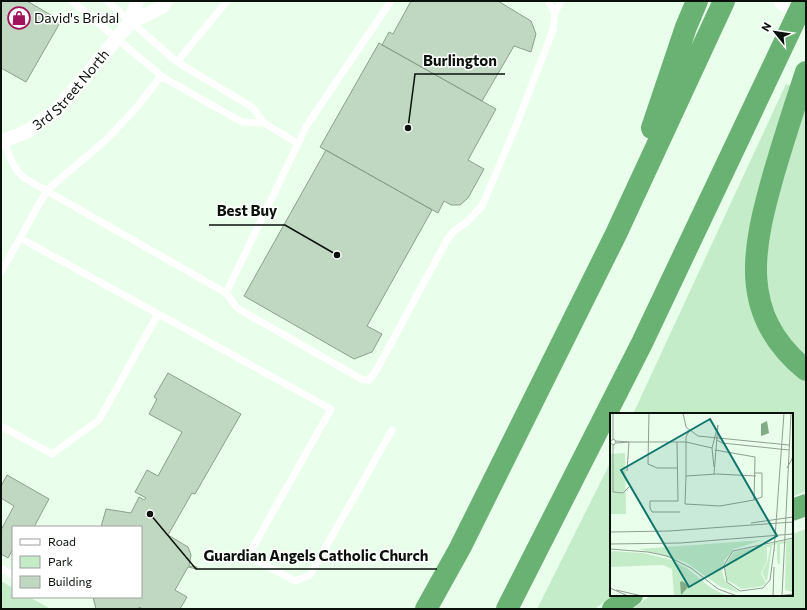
<svg xmlns="http://www.w3.org/2000/svg" width="807" height="610" font-family="Commissioner,sans-serif">
  <rect width="100%" height="100%" fill="#eafeec"/>
  <path fill="#c5ecc9" d="M786,84L792,86L747,253L806,380V491L792,497V414H633Z
    M806,100V358L782,330L766,288V238Z
    M611,461V595H613L595,609H537Z
    M806,529V609H632L651,595H792V534Z
    M1,581L13,588V597H29L51,609H1Z"/>
  <path fill="#c0d8c2" stroke="#8aa08b" d="M1,1H27L61,21L26,82L1,68Z
    M411,1H498L531,21L536,34L531,52L514,46L482,101L382,45L389,32L393,34Z
    M379,43L496,109L468,160L484,169L468,198L460,205H451L444,201L438,213L320,147Z
    M326,150L432,210L367,326L382,334L372,352L354,359L244,296Z
    M168,373L241,414L195,494L192,493L168,535L188,547L191,555L189,566L197,567V569L188,567L175,590L187,597L180,609H142L140,607L137,609H96L93,597H141V527H101L106,509L131,513L139,497L144,500L146,498L135,492L147,470L158,476L182,432L149,414L157,399L154,397Z
    M7,475L49,499L34,527H13V549L8,558L1,554V530L14,506L1,498V486Z"/>
  <g fill="none" stroke-linecap="round" stroke-linejoin="round">
    <path stroke="#fff" stroke-width="7" d="M72,1L164,78L242,122L264,123
      M107,1L177,62L252,107L264,123L297,143
      M555,13L561,1
      M177,62L227,1
      M4,142C10,156 13,170 26,179L226,293L307,125L391,1
      M20,238L331,409L248,556L295,581L310,575L392,430
      M1,272L47,190L106,140L137,107L161,76
      M226,293L237,308L363,380H369L376,371L447,240L454,231L467,222L482,206L516,126L553,30L555,13L548,1
      M1,426L52,454L99,420L158,314
      M1,568L13,575"/>
    <g stroke="#fff" stroke-width="14">
      <path d="M130,23L162,7L166,1"/>
      <path id="s1" d="M1,142L28,131L57,110L130,23L137,1"/>
    </g>
    <path stroke="#fff" stroke-width="20" d="M784,1L806,15"/>
    <path stroke="#69b273" stroke-width="22" d="M806,72C795,105 784,139 774,173C753,247 737,314 806,370
      M652,128L686,27L697,1
      M792,510L806,505
      M426,609L460,548L616,234L724,1
      M507,609L642,343L804,1
      M613,609L632,595"/>
  </g>
  <defs>
    <g id="shop-ring" transform="scale(1.15)"><circle r="9.5" fill="#fff" stroke="#a1135b" stroke-width="1.5"/><path d="M-5-2.5h2.3a2.7 3.5 0 0 1 5.4 0H5L5.5 6h-11ZM-1.5-2.5h3a1.5 2.3 0 0 0-3 0Z" fill="#a1135b"/></g>
  </defs>
  <g fill-rule="evenodd">
    <use href="#shop-ring" x="19" y="18"/>
  </g>
  <g text-anchor="middle" stroke-width="3" stroke-linejoin="round" paint-order="stroke">
    <g font-size="14" fill="#09110a" stroke="#fff" text-anchor="start">
      <text x="34" y="23">David's Bridal</text>
    </g>
    <g font-size="14" fill="#09110a" stroke="#fff">
      <text dy="5" stroke="none"><textPath href="#s1" startOffset="89">3rd Street North</textPath></text>
    </g>
  </g>
  <g transform="translate(610 413)">
    <rect width="183" height="183" fill="#eafeec"/>
    <path d="M15,40L16,101H0V41ZM183,126V179L175,177L176,130L170,131V151H168L167,145V131L162,132L157,169L152,160L158,147L160,134H157V148L151,160L156,170L153,173L132,176L117,167L115,153L124,139ZM153,127L124,136L114,148L112,158L115,168L130,180L111,174L75,149L29,136ZM0,138L33,140L62,147L78,156L100,174L116,183H64L62,156L53,152L0,154Z" fill="#c5ecc9"/>
    <path d="M157,8L159,20L151,23V11ZM72,168L79,173L71,182L70,169Z" fill="#80ab85"/>
    <path fill="none" stroke="#909f92" stroke-width="1" d="M39,0L38,51L47,55H67M73,0L76,14L88,23L179,32M79,18L76,24V63L107,61L146,63M3,26V0M107,27L112,30L179,37M0,28L4,26L6,29L4,32L0,30M5,28L19,29M67,29L68,88H40V95L42,99H70M6,30L19,29M3,32V79L13,80L19,74M104,54L102,35L108,12M177,55L183,44M17,58L19,29H76L102,35M104,61L108,12M76,63L75,91L110,93L144,87L145,44L105,37M144,87L152,84V60H145M141,110L183,104M0,119L59,118L183,109M0,131L70,130L183,121M0,136L38,139L57,143L81,155L108,176L127,183M164,137L160,167L153,175L130,178L117,169L114,152L123,138L183,125M164,138L174,0M0,175L18,183M6,177L32,183M163,183L164,154M168,183L183,181M172,183L181,0"/>
    <path fill="#0f766e" fill-opacity="0.15" stroke="#0f766e" stroke-width="2" d="M100,6L167,123L79,174L11,57Z"/>
    <rect width="183" height="183" fill="none" stroke="#09110a" stroke-width="2"/>
  </g>
  <path fill="none" stroke="#09110a" stroke-width="1.5" d="M408 128L415 74H505M337 255L285 225H209M150 514L196 569H437"/>
  <g fill="#09110a" stroke="#fff" stroke-width="1.5">
    <circle cx="408" cy="128" r="4"/>
    <circle cx="337" cy="255" r="4"/>
    <circle cx="150" cy="514" r="4"/>
  </g>
  <g font-size="15" text-anchor="middle" font-weight="bold" fill="#09110a" stroke="#fff" stroke-width="3" stroke-linejoin="round" paint-order="stroke">
    <text x="460" y="66">Burlington</text>
    <text x="247" y="216">Best Buy</text>
    <text x="316" y="561">Guardian Angels Catholic Church</text>
  </g>
  <rect width="807" height="610" fill="none" stroke="#09110a" stroke-width="4"/>
  <rect x="12" y="526" width="130" height="72" fill="#ffffff" stroke="#9da09d"/>
  <rect x="20" y="539" width="20" height="6" fill="#ffffff" stroke="#9da09d"/>
  <text x="48" y="546" font-size="12" fill="#09110a">Road</text>
  <rect x="20" y="556" width="20" height="12" fill="#c5ecc9" stroke="#9da09d"/>
  <text x="48" y="566" font-size="12" fill="#09110a">Park</text>
  <rect x="20" y="576" width="20" height="12" fill="#c0d8c2" stroke="#9da09d"/>
  <text x="48" y="586" font-size="12" fill="#09110a">Building</text>
  <g transform="translate(775 32) rotate(300)" stroke="#ffffff" stroke-width="3" paint-order="stroke">
  <path d="M0-3L7 15L0 10L-7 15Z" fill="#09110a"/>
  <text y="-6" font-size="11" font-weight="bold" text-anchor="middle" fill="#09110a">N</text>
  </g>
</svg>
